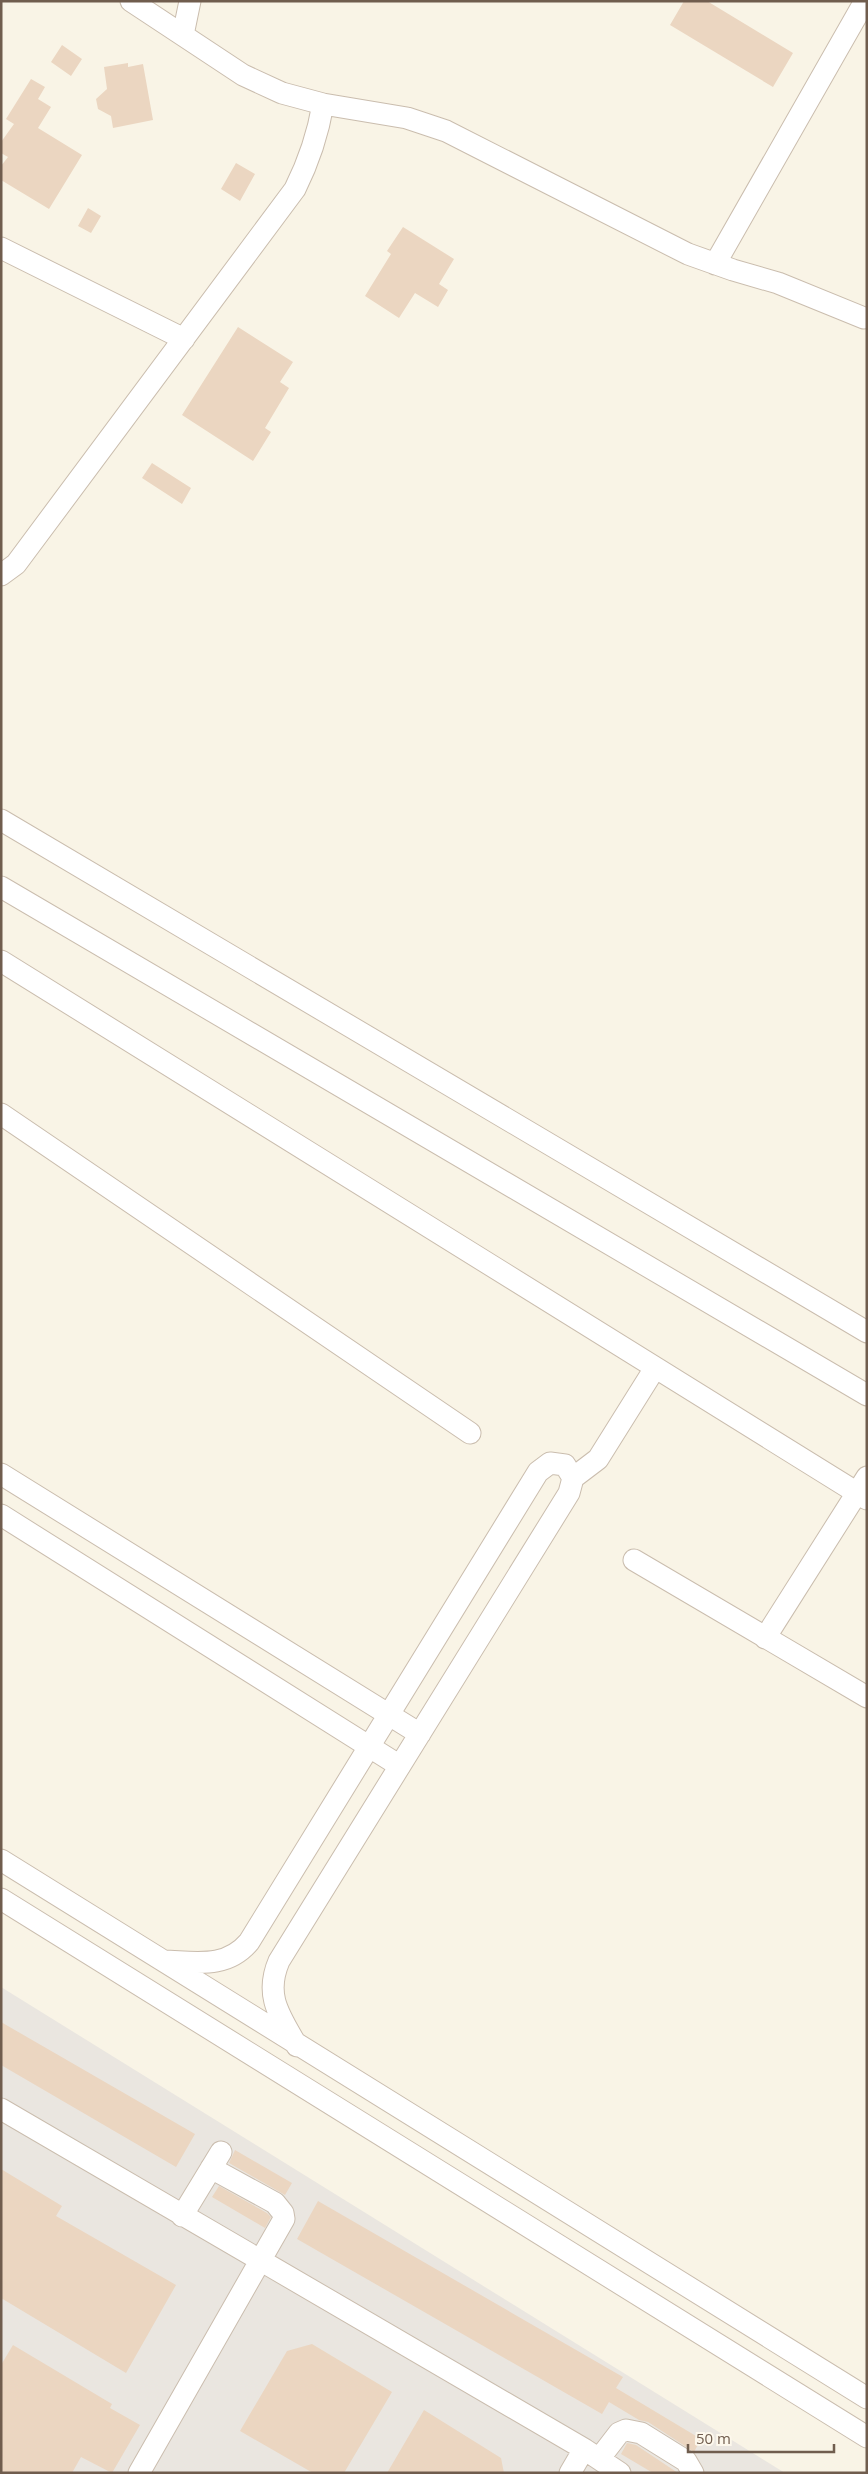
<svg xmlns="http://www.w3.org/2000/svg" width="868" height="2474" font-family="'Open Sans',sans-serif">
  <rect width="100%" height="100%" fill="#f9f4e6"/>
  <path fill="#eae6e0" d="M1,1987L785,2473H1Z"/>
  <path fill="#ebd6c1" d="M684,1H707L793,53L773,87L670,25Z
    M62,45L82,59L71,76L51,62Z
    M128,63V67L143,64L153,120L113,128L111,116L98,109L96,99L107,89L104,67Z
    M31,79L45,87L38,99L51,107L38,128L82,155L49,209L1,180V166L8,157L1,153V142L14,124L6,119Z
    M236,163L255,174L240,201L221,189Z
    M88,208L101,216L91,233L78,226Z
    M403,227L454,259L439,284L448,290L438,307L415,293L399,318L365,296L391,254L387,251Z
    M238,327L293,362L280,382L289,388L265,428L271,432L253,461L182,415Z
    M152,463L191,488L182,504L142,478Z
    M1,2022L195,2134L176,2167L1,2065Z
    M235,2150L292,2183L285,2195L229,2163Z
    M1,2169L62,2206L56,2216L176,2285L126,2373L1,2298Z
    M219,2186L267,2213L271,2217L265,2228L212,2197Z
    M318,2201L623,2377L616,2388L701,2439L694,2452L648,2422L639,2420L609,2402L602,2414L297,2239Z
    M312,2344L392,2392L344,2473H313L240,2431L287,2351Z
    M13,2345L112,2404L110,2408L140,2425L112,2473L81,2457L72,2473H1V2365Z
    M424,2410L501,2458L504,2473H387Z
    M627,2443L636,2445L678,2473H653L621,2454Z"/>
  <g fill="none" stroke-linecap="round" stroke-linejoin="round">
    <g stroke="#cabdae" stroke-width="23">
      <path id="minor" d="M131,1L243,75L282,93L323,104L407,118L446,131L688,254L733,270L778,283L864,318
        M183,35L190,1
        M1,248L184,339
        M715,264L865,1
        M1,575L16,564L295,189C309,161 318,134 323,104
        M1,820L867,1332
        M1,887L867,1395
        M1,961L867,1499
        M1,1114L470,1433
        M1,1474L420,1734
        M573,1478L598,1459L655,1368
        M1,1515L400,1766
        M634,1560L867,1697
        M765,1638L867,1477
        M1,1860L867,2398
        M1,1899L867,2437
        M164,1961C196,1962 226,1969 249,1942L538,1472L550,1463L565,1465L573,1478L569,1493L279,1961C264,1996 280,2016 297,2046
        M1,2109L584,2449L620,2473
        M182,2216L221,2152
        M599,2459L619,2433L626,2430L641,2433L686,2461L693,2473
        M139,2473L284,2219L283,2213L275,2203L211,2168
        M570,2473L584,2449"/>
    </g>
    <use href="#minor" stroke="#fff" stroke-width="21"/>
  </g>
  <rect width="868" height="2474" fill="none" stroke="#705d4e" stroke-width="5"/>
  <path d="M688 2444v8h146v-8" fill="none" stroke="#705d4e" stroke-width="2.5"/>
  <text x="696" y="2444" font-size="15" fill="#705d4e" stroke="#fdf8ec" stroke-width="4" paint-order="stroke">50 m</text>
</svg>
